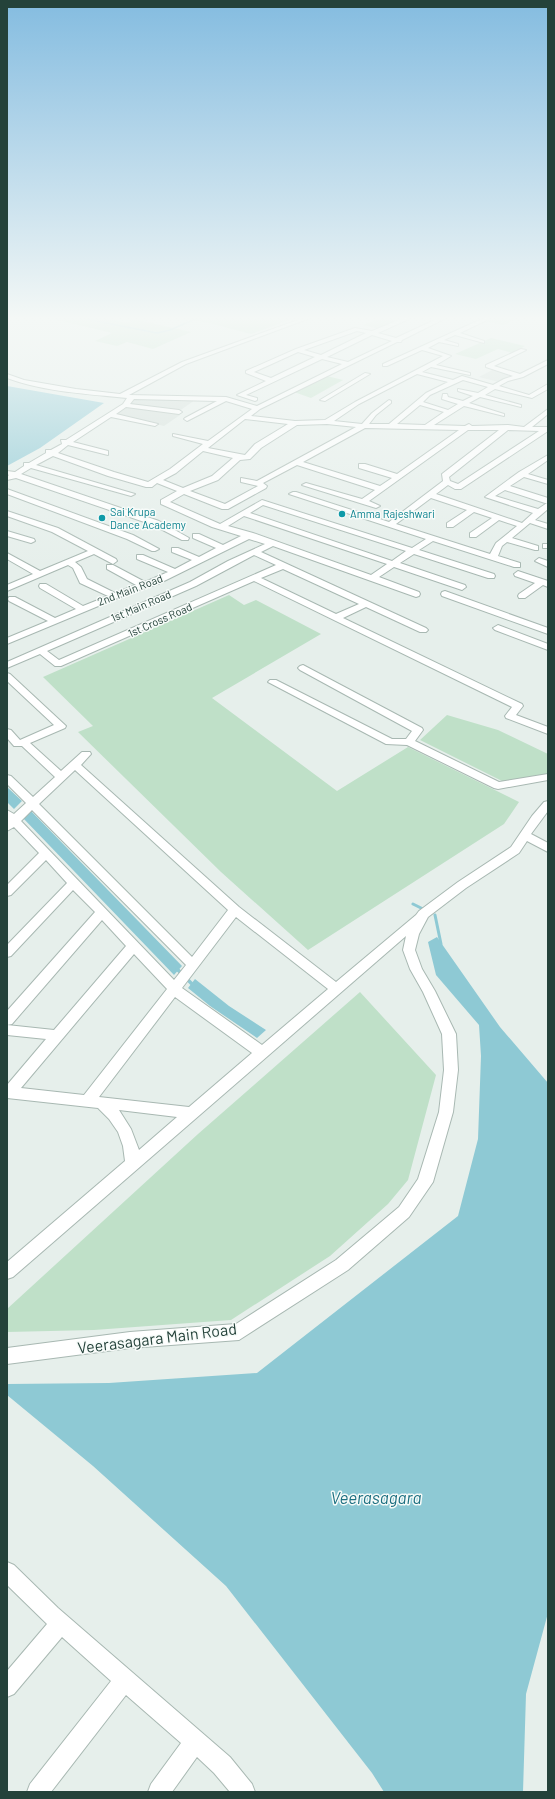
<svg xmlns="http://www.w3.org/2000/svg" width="555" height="1799" font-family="Barlow,sans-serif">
  <rect width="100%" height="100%" fill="#e6efeb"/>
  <path fill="#d4dfda" d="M494,369L519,376L499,382L479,377Z
    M134,399L195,400L175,414L180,415L164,426L116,415Z"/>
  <path fill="#bfe0c8" d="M45,317H98L128,323L134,319L191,332L153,349L127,342L117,346L95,341L112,333Z
    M178,317H298L251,334L213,324Z
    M383,317L403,318L380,329L363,325Z
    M494,317H521L503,325L485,321Z
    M491,338L525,346L513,353L498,349L476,359L455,354Z
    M327,376L343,380L311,398L294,392Z
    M229,595L244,605L256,600L321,634L212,698L337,791L408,747L519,802L504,824L308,950L221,872L78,732L93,726L43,677Z
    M447,715L498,730L548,754V774L506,783L420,740Z
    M360,992L436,1075L408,1180L388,1204L330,1256L231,1320L94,1330L7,1332V1309L198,1134Z"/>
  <path fill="#8ec9d4" d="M7,386L104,403L40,448L7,466Z
    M7,787L22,801L14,809L7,802Z
    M31,811L182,966L174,975L23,818Z
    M437,937L500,1027L548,1083V1613L526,1694L523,1792H384L372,1773L226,1586L93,1466L7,1395V1384L109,1383L257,1373L458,1216L478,1139L481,1056L479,1025L436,975L428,942Z
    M195,979L229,1006L266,1030L257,1038L210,1006L188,988Z"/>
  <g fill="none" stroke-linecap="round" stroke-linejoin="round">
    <path stroke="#8ec9d4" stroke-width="1.5" d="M76,317L157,333L170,330L200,317"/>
    <path stroke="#8ec9d4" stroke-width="3" d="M413,904L423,909
      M435,915L441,944
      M177,969L178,970"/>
    <path stroke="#8ec9d4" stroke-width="3.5" d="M177,969L194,986"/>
    <g stroke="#a8b8b2" stroke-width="2">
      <path id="minor" d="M306,317H313L186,364L129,395L226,397L257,406L342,364L322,359L246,395L257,398V400L255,401L237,395L266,381L246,373V371L296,349L355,328L372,331L406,317H413L378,333L396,338L441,317H448L402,340L401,342H397L260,409L251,416L295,421L325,420L355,402L443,356L422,350L387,366H383V364L486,317H493L460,333L484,341V343L455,335L444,340L458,344V346L439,342L428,348L451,356L436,365L470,373V375L431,367L422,372L453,380L462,376L493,385L504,379L513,376L486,367V365L521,349L526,350L494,366L520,374L548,360V364L523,377L508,381L499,386L529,395L548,384V389L532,398L495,389L485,395L521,405V407L480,397L469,403L504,414V416L464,406L434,425L465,426L469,424L472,426L508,425L524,427L548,409V414L532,427H548V431L461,489H455L448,485L436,494L522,523L533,513L485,497L519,472L548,455V460L528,474L548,480V484L524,477L510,486L548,498V509L535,520L548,524V529L530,523L512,538L538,546V550H535L507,542L502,546L498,556L520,563V567H514L433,541L419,550L494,574L495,576L494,578H488L414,554L400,563L465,585L466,587L462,590L459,589L394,567L379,577L419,592L420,594L419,596L416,597L273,546L261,552L426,628L428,630L426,632H420L366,607L343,618L522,704L523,706L516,715L548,727V734L506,718L505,716L512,707L254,581L61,666H55L40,654L7,668V662L190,582L228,561L265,544L249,539L158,584L132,592L7,644V638L48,621L9,601L8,599L9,597H15L55,618L76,609L40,588L39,586L40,584H46L83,606L108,596L80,583L73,568L68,565L7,591V585L33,574L7,559V553L40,571L88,551L52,532L7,516V511L58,528L116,559L117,561L113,564L94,554L75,562L81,567L87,579L115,593L136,585L107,569V565H113L145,582L168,572L137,559V555H143L175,569L192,560L172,552V548H178L199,557L216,548L193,538V534H199L223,545L241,536L212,527L161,504V500L177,491L157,483L152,487H146L108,476L53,456L36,465L135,494L131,496L31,468L21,474L159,521L189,538L188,540H182L153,525L16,478L7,480V477L9,475L7,474V471L15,472L24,466V463H29L46,453V450H51L62,444L61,440H66L123,404L127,398C88,394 45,392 7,378V374L24,380L76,389L120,394L182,362ZM357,331L366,333L321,355L304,350ZM372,335L392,341L348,362L327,357ZM298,352L315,357L271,378L254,372ZM417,374L448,382L426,393L389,424H369L376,415L391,403V401L389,400L372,413L362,424L334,421L359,404ZM463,380L488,387L478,393L458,389V391L473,396L463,401L448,397L447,394H443L442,399L458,404L448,410L423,402L430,395ZM134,399L217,401L185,418L184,419L187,421L226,401L252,409L208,441L173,434V436L203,444L170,469L148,482L114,472L58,453L68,445L108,455V451L73,442L111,417L155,426L158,424L116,414L126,407L179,414L182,412L179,410L130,404ZM420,405L444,412L425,425L397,424ZM245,419L288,424L255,444L245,455L208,448ZM327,424L356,427L257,481L241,478V482L258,486L225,504L190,491L218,480L240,460L250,459L261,448L297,425ZM365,428L459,430L397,474L365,464H359V468L392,478L380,486L303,462ZM468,430H499L442,474L443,481L389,522L296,492H293L289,494L426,539L412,548L262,500L220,524L170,502L184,494L222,509H228L266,488L267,486L263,483L297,465L375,490L362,499L306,483L302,485L376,508L380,506L369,501ZM508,430L539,431L458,484L450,481L449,477ZM203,451L233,458L212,476L183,488L163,480L176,473ZM505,490L545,503H547L538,509L495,496ZM431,498L467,510L447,523V527H453L474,512L492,518L470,533V537H476L499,520L517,526L496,543L490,554L396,524ZM263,505L406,551L392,561L250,513ZM244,516L387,564L371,575L253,533L228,526ZM254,555L276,565L59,660L47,651L196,586ZM283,569L359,604L336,614L261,578Z
        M365,373L370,374L325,401L320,400Z
        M7,489L133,535L159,549L155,551H152L127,539L7,494Z
        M7,531L34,539L35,541L31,543L7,536Z
        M543,544H548V548H543Z
        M539,558L548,561V567L535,561Z
        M518,571L548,581V587L543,585L525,598H519L518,596L519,594L535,583L515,576L514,574Z
        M445,591L548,628V634L442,596L441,594L442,592Z
        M498,625L548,644V650L495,630L493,628Z
        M303,665L422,728L423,730L415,741L499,782L548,774V780L498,789L494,788L407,745L386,744L268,682L270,680H276L392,739H406L412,731L300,670L298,668L300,666Z
        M7,673L10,674L66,726L65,728L30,743L61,771L82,752H90L91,754L81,765L239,907L336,982L416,915L419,911L458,882L511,847L532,816L544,802L548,801V811L531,834L548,843V852L527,841L519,853L466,888L428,917L419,934L415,950L422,969L435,991L456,1034L458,1070L453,1112L433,1182L409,1217L348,1270L239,1340L130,1348L7,1364V1348L130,1332L236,1324L336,1260L399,1207L418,1179L439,1112L444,1070L442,1034L423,992L410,969L403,950L406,936L13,1277L7,1279V1262L125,1161L123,1146L118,1132L109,1119L98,1108L7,1098V1085L46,1039L7,1035V1011L95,912L73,890L11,956L7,957V945L67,883L46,860L11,895L7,896V885L39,853L14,827L7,831V810L14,814L26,803L7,784V775L11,776L33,797L55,777L22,746H14L7,738V729L11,730L20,740L54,725L7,681ZM75,770L228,910L192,957L39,804ZM32,810L186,965L174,980L21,821ZM236,917L328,989L262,1045L182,988ZM102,920L126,946L54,1030L7,1025L12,1024ZM134,954L167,989L84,1095L21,1088ZM175,997L252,1053L189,1107L99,1097ZM119,1110L177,1117L139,1150L131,1129Z
        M7,1562L14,1565L58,1608L230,1757L252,1784L255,1792H230L214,1773L197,1757L172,1792H148L151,1784L181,1743L126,1695L51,1792H27L30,1784L111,1681L62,1637L14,1694L7,1697V1671L47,1624L7,1585Z"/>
    </g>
    <use href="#minor" fill="#fff" fill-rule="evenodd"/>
  </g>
  <linearGradient id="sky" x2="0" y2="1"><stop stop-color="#84bce0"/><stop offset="0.56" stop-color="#f4f8f6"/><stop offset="1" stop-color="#f4f8f6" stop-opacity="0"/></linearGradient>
  <rect width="555" height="568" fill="url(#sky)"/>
  <g fill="#0f9aa8" stroke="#f7fbf9" stroke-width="1.5">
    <circle cx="342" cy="514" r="4"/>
    <circle cx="102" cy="518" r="4"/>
  </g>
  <g text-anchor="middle" stroke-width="3" stroke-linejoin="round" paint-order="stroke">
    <g font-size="11" fill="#0d838f" stroke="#f7fbf9" text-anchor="start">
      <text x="110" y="516">Sai Krupa<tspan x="110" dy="13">Dance Academy</tspan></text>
      <text x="350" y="518">Amma Rajeshwari</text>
    </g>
    <g font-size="11" fill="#24423a" stroke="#f7fbf9">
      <text transform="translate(130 590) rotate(-21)" y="4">2nd Main Road</text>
      <text transform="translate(141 606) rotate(-23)" y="4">1st Main Road</text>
      <text transform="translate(160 620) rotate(-24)" y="4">1st Cross Road</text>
    </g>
    <g font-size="16" fill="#24423a" stroke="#f7fbf9">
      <text transform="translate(157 1338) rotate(-7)" y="6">Veerasagara Main Road</text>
    </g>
    <g font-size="17" font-style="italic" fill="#1c6f80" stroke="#f7fbf9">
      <text x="376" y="1504">Veerasagara</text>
    </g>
  </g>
  <rect width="555" height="1799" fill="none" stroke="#24423a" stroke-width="16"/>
</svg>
